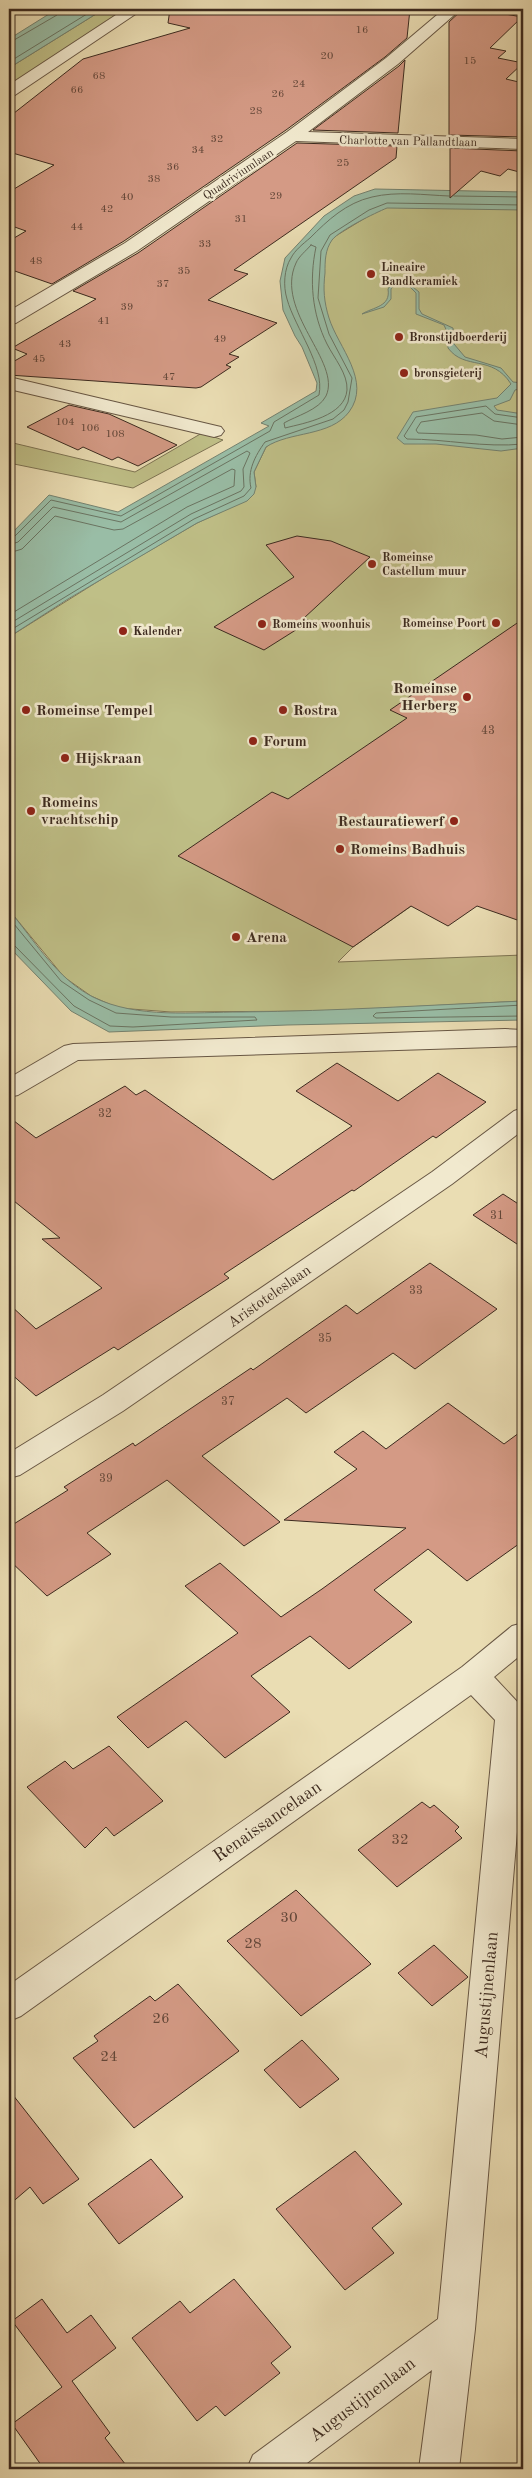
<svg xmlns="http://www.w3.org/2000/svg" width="532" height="2478" font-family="'Old Standard TT',serif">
  <rect width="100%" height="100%" fill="#eaddb3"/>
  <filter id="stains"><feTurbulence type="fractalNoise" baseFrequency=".004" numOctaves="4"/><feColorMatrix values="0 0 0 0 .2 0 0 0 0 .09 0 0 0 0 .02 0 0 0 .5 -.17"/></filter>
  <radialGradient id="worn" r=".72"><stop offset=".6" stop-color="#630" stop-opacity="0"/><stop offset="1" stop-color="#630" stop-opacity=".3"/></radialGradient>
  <path fill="#bfbf87" stroke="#7e7453" d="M104,9H125L82,40L9,85V68Z
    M523,198V805L503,820L521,829L353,947L338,962L523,955V1001L328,1011L171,1012L118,1008L91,996L64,977L9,910V637L113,572L197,523L221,512L256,487L254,472L266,447L336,398L311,251L393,201Z
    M202,433L223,440L133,488L9,463V442L135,472Z"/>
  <path fill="#99bda6" stroke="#748270" d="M57,9H104L9,68V39Z
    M375,189L523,192V210L387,208C375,213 340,230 332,240C325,250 325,261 325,273C323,289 324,302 329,318C338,347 372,381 349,412C330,437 290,431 266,447L254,472L256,487L254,494L247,501L197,523L68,599L9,637V536L49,495L118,512L269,426L261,423L316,391L317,383L302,347L295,336L283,310L280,281L285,258L324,216L354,196Z
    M404,284L413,287L419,292V309L422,314L453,328L454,344L465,357L501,368L513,382L523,383V388L515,390L510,400L494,406L497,410L523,414V448L501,451L436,444H404L397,438L413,412L497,398L511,384C492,354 465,371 448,348V334L444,325L416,314V293L410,287L393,286L391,289V299L384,307L362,314C373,307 391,307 388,289L390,286Z
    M9,910C34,940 57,979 93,997C137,1019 194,1012 242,1012C336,1011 430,1005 523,1001V1020L287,1025L109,1032L71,1011L9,947Z"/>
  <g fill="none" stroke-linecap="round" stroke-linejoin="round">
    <path stroke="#6a7462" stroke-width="1" d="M9,43L57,15L59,9
      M9,62L95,9
      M454,196L523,197
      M311,245L316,247C309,280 312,314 327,344C334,358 348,374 347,390C345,416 305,423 285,428L284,423C296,416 319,410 326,396C342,362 274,311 296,263C299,256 306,251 311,245Z
      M523,418L495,414L486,406L416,417L404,436L407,439C446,439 484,448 523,444
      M523,425L494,421L482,413L421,422L416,430L418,433L476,435L502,439L523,437
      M9,539L14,537L51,500L121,516L270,431L274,422L319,395C325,366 295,328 287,299C283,286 284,269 291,258C295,250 303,244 310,238C328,220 346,203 372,197C397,191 424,195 449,196
      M9,545L18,542L53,507L121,522L247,451L250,453L243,469L244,487L241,491L191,514L9,624
      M9,553L22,549L55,516L114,530L123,529L232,469L235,470L234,486L187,507L9,615
      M9,631L194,519L244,496L251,488C247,471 255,456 265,442L333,419L344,410L348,402L352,378L329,334L318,298L321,251L330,235L369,210L387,203L523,205
      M9,918L61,981L89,1000L116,1013L171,1017H255L257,1020L133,1027L110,1026L74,1006L14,945L9,944
      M523,1005L376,1013L373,1016L376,1018L523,1016"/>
  </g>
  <path fill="#d49a85" stroke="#3c2a1f" d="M170,9H410L407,38L385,57L286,130L124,241L52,284L9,269V241L26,231L9,225V192L54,165L9,152V117L83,59L190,28L168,23Z
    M463,9H477L522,17L490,48L506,51L498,58L523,63L506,79L523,83V137L449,135V22Z
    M405,60L398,133L313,130L399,66Z
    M297,143L397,146L396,158L234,270L248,274L208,300L277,323L229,354L239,357L226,365L231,367L201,387L196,388L9,375V364L27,354L12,348L96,299L73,291L138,253Z
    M450,148L523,151V173L508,169L500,176L481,171L450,198Z
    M69,405L109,414L177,445L138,466L118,457L112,460L83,447L78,450L27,427Z
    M297,536L331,541L370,557L304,618L310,621L264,650L214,627L294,577L266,545Z
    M523,619V922L477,906L448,926L411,906L353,947L178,856L272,792L288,799L407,718L390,710Z
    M337,1063L398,1101L438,1073L486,1102L436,1138L433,1136L354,1191L352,1190L224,1274L229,1278L118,1350L114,1347L36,1396L9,1372V1304L36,1329L102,1288L42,1239L60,1238L9,1197V1117L36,1138L125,1086L136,1095L145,1090L273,1180L352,1126L296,1091Z
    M503,1194L523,1207V1248L473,1215Z
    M430,1263L497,1309L415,1369L393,1353L306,1413L287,1398L202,1456L280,1522L244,1546L167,1480L87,1533L111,1554L47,1596L9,1560V1527L68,1490L64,1487L133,1443L135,1446L251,1368L253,1370L346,1305L357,1314Z
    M448,1403L504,1444L523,1430V1541L467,1581L428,1549L374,1590L412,1622L349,1669L310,1636L251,1676L290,1712L225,1758L186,1721L148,1748L117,1717L238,1633L185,1586L220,1563L281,1617L322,1589L406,1528L284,1520L357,1469L334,1452L363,1431L386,1449Z
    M109,1746L163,1801L114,1836L106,1827L85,1848L27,1787L65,1761L73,1769Z
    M422,1802L430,1808L434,1805L459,1827L455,1831L462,1838L397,1887L358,1850Z
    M296,1890L371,1964L301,2016L227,1941Z
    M434,1945L468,1977L432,2006L398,1973Z
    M178,1984L239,2051L134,2128L73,2058L98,2041L94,2036L150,1996L155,2001Z
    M302,2040L339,2079L300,2108L264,2070Z
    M9,2090L79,2179L43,2204L30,2187L9,2205Z
    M355,2151L402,2204L372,2228L394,2253L345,2290L276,2209Z
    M151,2159L183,2197L119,2244L88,2204Z
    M234,2279L291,2347L271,2363L280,2373L225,2416L216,2406L197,2421L132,2338L180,2301L190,2313Z
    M42,2299L67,2333L91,2315L116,2348L72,2381L110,2433L105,2438L129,2469H44L12,2424L62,2387L12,2321Z"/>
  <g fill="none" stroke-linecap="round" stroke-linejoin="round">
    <g stroke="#685744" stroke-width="2">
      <path id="street" d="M125,9H143L15,95L9,97V85Z
        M444,9H461L398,64L308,132L523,139V149L296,141L137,251L16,323L9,324V311L125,243L287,132L386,58Z
        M9,377L221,427L224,431L221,435L214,437L9,389Z
        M505,1029L523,1030V1046L78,1060L18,1095L9,1097V1078L64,1046L73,1044Z
        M523,1108V1130L452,1184L123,1411L20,1475L9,1478V1453L103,1395L432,1172L514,1111Z
        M523,1623V1653L494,1677L523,1708V1761L475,2329L459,2469H419L432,2370L299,2469H247L253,2455L438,2319L495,1720L471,1695L21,2016L9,2021V1985L462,1667L512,1626Z"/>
    </g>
    <use href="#street" fill="#f1e9ce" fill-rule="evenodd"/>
  </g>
  <g fill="#8f2418" stroke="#f1e9ce" stroke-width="2">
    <circle cx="371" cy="274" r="5"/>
    <circle cx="399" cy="337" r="5"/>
    <circle cx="404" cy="373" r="5"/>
    <circle cx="372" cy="564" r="5"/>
    <circle cx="496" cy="623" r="5"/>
    <circle cx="262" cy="624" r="5"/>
    <circle cx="123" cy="631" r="5"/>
    <circle cx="467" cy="697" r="5"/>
    <circle cx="26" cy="710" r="5"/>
    <circle cx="283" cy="710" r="5"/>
    <circle cx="253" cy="741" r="5"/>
    <circle cx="65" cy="758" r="5"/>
    <circle cx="31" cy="811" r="5"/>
    <circle cx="454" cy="821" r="5"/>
    <circle cx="340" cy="849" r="5"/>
    <circle cx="236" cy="937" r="5"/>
  </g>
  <g text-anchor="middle" stroke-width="5" stroke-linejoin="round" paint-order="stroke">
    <g font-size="11" fill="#624638">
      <text x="362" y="33">16</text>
      <text x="327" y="59">20</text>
      <text x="470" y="64">15</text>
      <text x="99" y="79">68</text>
      <text x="299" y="87">24</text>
      <text x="77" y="93">66</text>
      <text x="278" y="97">26</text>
      <text x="256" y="114">28</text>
      <text x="217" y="142">32</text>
      <text x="198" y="153">34</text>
      <text x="343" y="166">25</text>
      <text x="173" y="170">36</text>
      <text x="154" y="182">38</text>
      <text x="276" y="199">29</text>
      <text x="127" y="200">40</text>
      <text x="107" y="212">42</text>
      <text x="241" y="222">31</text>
      <text x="77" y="230">44</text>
      <text x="205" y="247">33</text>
      <text x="36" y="264">48</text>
      <text x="184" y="274">35</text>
      <text x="163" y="287">37</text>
      <text x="127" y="310">39</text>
      <text x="104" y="324">41</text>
      <text x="220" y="342">49</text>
      <text x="65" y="347">43</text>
      <text x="39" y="362">45</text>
      <text x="169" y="380">47</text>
      <text x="65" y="425">104</text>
      <text x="90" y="431">106</text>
      <text x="115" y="437">108</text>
    </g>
    <g font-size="12" fill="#3c2a1f" stroke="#f1e9ce">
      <text transform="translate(408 141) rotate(1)" y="4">Charlotte van Pallandtlaan</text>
      <text transform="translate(238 174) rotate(-34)" y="4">Quadriviumlaan</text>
    </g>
    <g font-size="12" font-weight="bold" fill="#3c2a1f" stroke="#f1e9ce" text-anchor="start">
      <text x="381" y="271">Lineaire<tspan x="381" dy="14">Bandkeramiek</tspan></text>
      <text x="409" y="341">Bronstijdboerderij</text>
      <text x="414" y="377">bronsgieterij</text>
      <text x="382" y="561">Romeinse<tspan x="382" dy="14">Castellum muur</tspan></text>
      <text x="486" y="627" text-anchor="end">Romeinse Poort</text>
      <text x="272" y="628">Romeins woonhuis</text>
      <text x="133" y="635">Kalender</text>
    </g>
    <g font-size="12" fill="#624638">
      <text x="488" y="734">43</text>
      <text x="105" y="1117">32</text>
      <text x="497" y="1219">31</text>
      <text x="416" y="1294">33</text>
      <text x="325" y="1342">35</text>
      <text x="228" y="1405">37</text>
      <text x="106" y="1482">39</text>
    </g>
    <g font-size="15" font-weight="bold" fill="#3c2a1f" stroke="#f1e9ce" text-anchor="start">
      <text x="457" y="693" text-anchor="end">Romeinse<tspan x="457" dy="17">Herberg</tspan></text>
      <text x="36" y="715">Romeinse Tempel</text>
      <text x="293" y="715">Rostra</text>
      <text x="263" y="746">Forum</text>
      <text x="75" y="763">Hijskraan</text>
      <text x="41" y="807">Romeins<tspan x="41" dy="17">vrachtschip</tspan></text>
      <text x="444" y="826" text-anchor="end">Restauratiewerf</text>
      <text x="350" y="854">Romeins Badhuis</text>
      <text x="246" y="942">Arena</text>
    </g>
    <g font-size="15" fill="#3c2a1f" stroke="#f1e9ce">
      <text transform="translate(269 1296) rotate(-35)" y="5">Aristoteleslaan</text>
    </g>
    <g font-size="15" fill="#624638">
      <text x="400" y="1844">32</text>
      <text x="289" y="1922">30</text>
      <text x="253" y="1948">28</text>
      <text x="161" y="2023">26</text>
      <text x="109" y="2061">24</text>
    </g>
    <g font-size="18" fill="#3c2a1f" stroke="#f1e9ce">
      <text transform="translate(267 1821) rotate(-35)" y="6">Renaissancelaan</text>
      <text transform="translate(486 1995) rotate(-85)" y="6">Augustijnenlaan</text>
      <text transform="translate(362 2399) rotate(-37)" y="6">Augustijnenlaan</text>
    </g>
  </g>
  <rect width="532" height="2478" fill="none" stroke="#eaddb3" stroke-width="30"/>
  <rect x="10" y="10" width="512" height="2458" fill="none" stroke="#3c2a1f" stroke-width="2.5"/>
  <rect x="15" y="15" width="502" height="2448" fill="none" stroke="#3c2a1f"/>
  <rect width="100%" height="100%" filter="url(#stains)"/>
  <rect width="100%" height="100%" fill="url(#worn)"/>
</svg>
